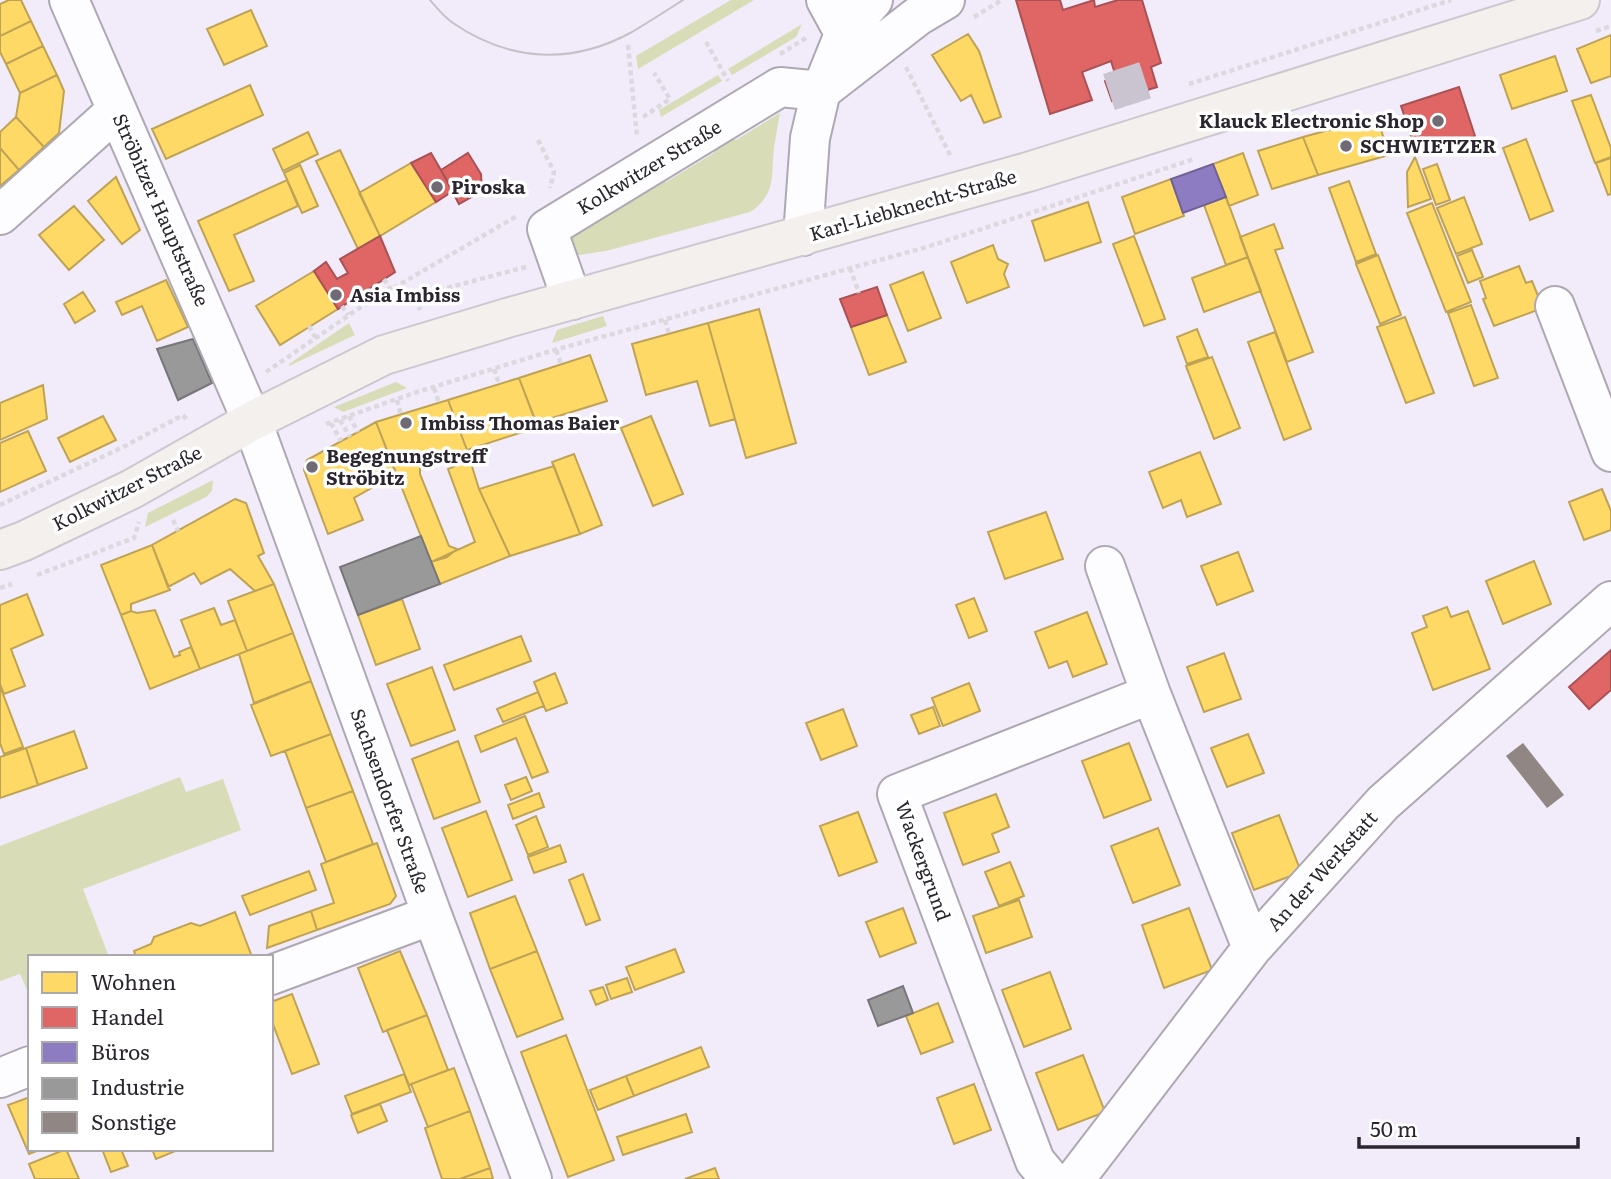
<svg xmlns="http://www.w3.org/2000/svg" width="1611" height="1179" font-family="Literata,serif">
  <rect width="100%" height="100%" fill="#f2ebf9"/>
  <path fill="#d8ddb8" d="M731,0H754L638,69L636,56Z
    M802,24L796,37L732,75L728,69Z
    M718,75L722,81L661,117L659,110Z
    M780,113C778,124 776,136 774,147C771,175 777,194 750,212L606,251L572,256L570,235L652,176L666,182L714,153V138L721,133L736,140Z
    M603,316L607,326L552,343L557,330Z
    M349,323L355,335L289,366V364Z
    M396,382L407,388L343,412L334,407Z
    M213,480L212,491L206,497L145,527L148,513Z
    M180,777L186,792L223,779L241,830L83,889L109,957H30V997L20,974L0,981V846Z"/>
  <path fill="#ffd966" stroke="#bfa355" stroke-width="2" d="M9,0H21L31,21L0,36V4Z
    M251,10L267,46L224,65L207,29Z
    M31,21L43,46L6,64L0,52V36Z
    M968,34L979,51L1001,117L984,123L971,95L961,101L932,55Z
    M1611,35V76L1591,83L1577,49Z
    M43,46L57,75L20,93L6,64Z
    M1555,56L1567,91L1512,109L1500,75Z
    M57,75L64,91L59,133L44,147L16,117L20,93Z
    M250,85L263,115L166,159L152,129Z
    M1591,95L1611,148V157L1595,163L1572,101Z
    M16,117L44,147L19,170L0,148V132Z
    M1377,117L1389,155L1318,175L1303,137Z
    M308,132L318,154L283,171L273,149Z
    M1303,137L1318,175L1272,189L1258,151Z
    M1526,139L1553,211L1530,220L1503,148Z
    M0,148L19,170L0,186Z
    M340,150L380,236L358,249L316,161Z
    M1243,153L1258,195L1229,206L1213,164Z
    M1415,157L1431,199L1408,207L1407,172Z
    M1611,158V194L1608,195L1596,163Z
    M411,163L436,202L380,236L359,193Z
    M1437,164L1450,200L1436,205L1423,169Z
    M300,165L318,206L302,213L284,173Z
    M116,177L140,230L122,244L88,201Z
    M1171,179L1184,216L1135,234L1122,197Z
    M287,180L298,206L234,235L254,281L229,291L198,221Z
    M1349,181L1376,254L1356,262L1329,188Z
    M1226,197L1248,257L1226,265L1204,205Z
    M1464,197L1482,244L1456,254L1437,208Z
    M1088,202L1101,242L1045,261L1032,221Z
    M1432,203L1471,302L1446,312L1407,213Z
    M74,206L104,240L69,270L39,235Z
    M1274,224L1283,248L1275,250L1313,352L1287,362L1240,237Z
    M1134,236L1165,319L1144,326L1113,244Z
    M993,245L998,259L1008,264L1004,274L1009,287L967,303L951,262Z
    M1472,250L1483,277L1468,283L1457,256Z
    M1378,255L1401,315L1380,324L1356,264Z
    M1248,257L1261,291L1204,312L1192,278Z
    M1519,266L1526,283L1532,281L1543,308L1494,326L1483,299L1486,298L1480,281Z
    M314,271L338,309L280,345L256,306Z
    M923,272L941,318L908,331L890,285Z
    M166,280L188,327L157,341L142,306L122,315L116,302Z
    M83,292L95,311L75,323L64,304Z
    M1471,305L1498,378L1474,386L1448,313Z
    M759,309L796,443L746,458L708,323Z
    M887,315L906,362L869,375L851,327Z
    M1405,317L1434,393L1406,403L1377,327Z
    M708,323L735,419L710,426L697,381L646,395L632,344Z
    M1197,329L1208,357L1187,364L1177,337Z
    M1275,332L1311,429L1284,440L1248,342Z
    M590,355L607,401L536,423L519,378Z
    M1212,357L1240,428L1214,439L1186,366Z
    M519,378L538,427L467,450L448,400Z
    M43,385L47,419L0,440V403Z
    M448,400L467,450L420,465V474L449,546L457,549L447,557L431,562L376,422Z
    M103,416L116,440L70,462L58,438Z
    M651,416L683,494L653,506L621,428Z
    M376,422L396,474L354,498L363,520L328,534L304,470L307,460Z
    M28,431L46,471L0,492V443Z
    M1200,452L1221,504L1187,517L1181,500L1163,508L1149,472Z
    M574,454L602,525L580,534L552,462Z
    M470,460L479,489L510,556L440,584L431,562L475,542L448,469Z
    M554,466L580,534L510,556L479,489Z
    M1602,489L1611,511V530L1584,540L1569,502Z
    M235,499L246,503L264,553L258,556L274,584L255,591L230,569L201,584L194,573L168,587L152,545Z
    M1046,512L1063,559L1005,579L988,532Z
    M152,545L170,590L131,604V611L121,615L101,565Z
    M1238,552L1253,591L1217,605L1201,566Z
    M1534,561L1551,604L1503,624L1486,581Z
    M274,584L293,633L247,651L228,601Z
    M27,594L43,635L11,649L25,686L4,694L0,684V605Z
    M974,598L987,631L969,638L956,605Z
    M402,599L420,649L376,665L358,615Z
    M1447,607L1451,617L1468,611L1490,669L1433,690L1412,633L1427,627L1423,616Z
    M214,608L221,625L235,620L247,651L200,669L181,620Z
    M155,610L174,657L180,655L179,652L191,647L200,669L150,689L121,615L131,611L137,613Z
    M1087,612L1107,664L1073,677L1067,661L1049,668L1035,632Z
    M293,633L311,681L254,703L239,654Z
    M521,636L531,661L454,690L444,665Z
    M1224,653L1241,699L1204,712L1187,667Z
    M432,667L455,730L411,746L387,684Z
    M555,673L567,703L546,711L534,682Z
    M311,681L331,734L271,756L251,705Z
    M969,683L980,711L943,726L932,698Z
    M0,686L23,747L4,754L0,743Z
    M538,692L544,706L503,722L497,709Z
    M933,707L940,726L919,734L911,715Z
    M843,709L857,746L821,760L806,723Z
    M525,716L548,772L532,778L516,738L481,752L475,736Z
    M74,731L87,768L38,785L26,748Z
    M331,734L353,791L306,808L285,751Z
    M1248,734L1264,773L1227,787L1211,748Z
    M458,741L480,802L434,819L412,759Z
    M1129,743L1151,800L1104,818L1082,761Z
    M26,748L38,785L0,798V757Z
    M526,777L532,791L511,800L505,785Z
    M353,791L373,844L326,862L306,808Z
    M539,793L544,807L513,819L508,805Z
    M996,794L1009,827L992,834L999,852L963,865L944,813Z
    M486,811L512,880L468,897L442,828Z
    M858,812L877,862L839,876L820,826Z
    M1279,815L1301,872L1254,890L1232,833Z
    M536,816L548,847L528,855L516,825Z
    M1158,828L1180,885L1133,903L1111,846Z
    M377,843L396,896L390,904L317,930L311,911L334,903L321,864Z
    M560,845L566,862L534,873L528,857Z
    M1010,862L1024,896L999,906L985,872Z
    M309,871L316,890L250,915L242,896Z
    M583,874L600,920L586,925L569,880Z
    M515,896L537,951L490,969L470,913Z
    M1019,900L1032,937L986,953L973,916Z
    M903,908L916,943L880,957L866,922Z
    M1189,908L1212,970L1164,988L1142,925Z
    M311,911L317,930L267,948L269,926Z
    M235,912L252,957H136L134,951L151,944L154,937L191,923L200,926Z
    M675,949L684,972L635,990L626,967Z
    M400,951L427,1015L383,1032L358,968Z
    M537,951L563,1019L517,1037L490,969Z
    M1050,972L1071,1029L1024,1047L1002,990Z
    M627,978L632,992L611,999L606,985Z
    M603,987L608,1000L596,1005L590,991Z
    M292,994L319,1064L292,1074L271,1019V1002Z
    M938,1003L953,1042L921,1054L906,1016Z
    M427,1015L448,1070L409,1085L387,1030Z
    M566,1035L614,1160L568,1177L521,1052Z
    M701,1047L709,1067L634,1096L626,1076Z
    M1083,1055L1105,1112L1058,1130L1036,1073Z
    M454,1068L470,1111L428,1127L411,1084Z
    M404,1074L411,1092L352,1114L345,1096Z
    M626,1076L634,1096L598,1110L590,1090Z
    M974,1084L991,1130L954,1144L937,1098Z
    M30,1097V1149H42L29,1154L8,1105Z
    M380,1104L387,1121L358,1133L351,1115Z
    M470,1111L490,1168L460,1179H442L425,1128Z
    M686,1114L692,1132L623,1155L617,1137Z
    M66,1149L79,1179H35L29,1164Z
    M102,1149H121L128,1166L111,1172Z
    M152,1149H177L178,1150L156,1159Z
    M490,1168L493,1179H460Z
    M715,1168L719,1179H685Z"/>
  <path fill="#e06666" stroke="#a95255" stroke-width="2" d="M1016,0H1060L1063,10L1094,0L1095,7L1118,0H1142L1161,63L1151,67L1157,87L1112,101L1105,81L1116,77L1111,61L1082,72L1092,100L1050,114Z
    M1459,87L1475,136L1417,154L1401,106Z
    M431,153L453,191L436,202L411,163Z
    M468,153L481,174L482,191L459,204L441,170Z
    M380,236L395,272L338,309L314,271L326,262L337,279L348,273L340,259Z
    M877,287L887,315L851,327L840,299Z
    M1611,650V690L1589,709L1569,687Z"/>
  <path fill="#8e7cc3" stroke="#706296" stroke-width="2" d="M1213,164L1226,197L1183,213L1171,179Z"/>
  <path fill="#999" stroke="#787679" stroke-width="2" d="M193,339L212,383L178,400L157,349Z
    M421,536L440,584L358,615L340,567Z
    M903,986L913,1013L878,1026L868,1000Z"/>
  <path fill="#908683" d="M1523,743L1564,795L1547,808L1506,756Z"/>
  <g fill="none" stroke-linecap="round" stroke-linejoin="round">
    <path stroke="#cac3d0" stroke-width="38" stroke-dasharray="38 19" stroke-linecap="butt" d="M1109,92L1155,77"/>
    <g stroke="#aea8b3" stroke-width="42">
      <path id="minor" d="M69,0L252,421L432,915L532,1179
        M826,0L855,53
        M0,215L117,110
        M803,236L810,138L821,91L844,34L873,0
        M572,300L547,229L780,87L821,91L918,16L945,0
        M1555,306L1611,452
        M1105,566L1151,694L1252,948
        M271,975L432,915
        M0,1078L30,1066
        M1050,1179L1035,1161L897,794L1151,694
        M1075,1179L1252,948L1383,803L1611,601"/>
    </g>
    <g stroke="#cbc8cf" stroke-width="42">
      <path id="major" d="M0,550L24,541L132,489L252,421L384,355L507,318L1028,172L1580,0"/>
    </g>
    <path stroke="#dbd9de" stroke-width="4.5" stroke-dasharray="5 3.5" stroke-linecap="butt" d="M974,17L1002,0
      M1596,31L1611,26
      M706,42L728,81
      M628,45L637,137
      M780,54L806,38
      M906,67L951,157
      M1189,84L1451,0
      M643,117L670,99L654,73
      M538,140L554,172L550,188
      M850,268L859,293
      M384,279L391,290
      M439,290L526,267
      M416,299L420,310
      M342,306L348,315
      M665,320L669,334
      M309,326L315,337
      M556,350L561,364
      M494,369L499,384
      M266,372L361,307L517,216
      M434,388L439,403
      M397,400L401,415
      M349,416L358,432
      M340,420L350,437
      M331,423L341,441
      M326,424L414,393L551,351L927,247L1194,159
      M0,505L123,447L183,415L188,421
      M173,520L178,531
      M37,575L134,538L139,522
      M0,588L12,584"/>
    <use href="#minor" stroke="#fdfcfe" stroke-width="38"/>
    <use href="#major" stroke="#f3f0ed" stroke-width="38"/>
    <path stroke="#c4c2c6" stroke-width="2" d="M430,0C437,8 444,17 453,23C510,62 572,65 632,32C649,22 666,11 683,0"/>
  </g>
  <g fill="#706a75" stroke="#fff" stroke-width="2.5">
    <circle cx="1438" cy="121" r="7"/>
    <circle cx="1346" cy="146" r="7"/>
    <circle cx="437" cy="187" r="7"/>
    <circle cx="336" cy="295" r="7"/>
    <circle cx="406" cy="423" r="7"/>
    <circle cx="312" cy="467" r="7"/>
  </g>
  <g text-anchor="middle" stroke-width="7" stroke-linejoin="round" paint-order="stroke">
    <g font-size="19" font-weight="bold" fill="#2a252e" stroke="#fff" text-anchor="start">
      <text x="1424" y="128" text-anchor="end">Klauck Electronic Shop</text>
      <text x="1360" y="153">SCHWIETZER</text>
      <text x="451" y="194">Piroska</text>
      <text x="350" y="302">Asia Imbiss</text>
      <text x="420" y="430">Imbiss Thomas Baier</text>
      <text x="326" y="463">Begegnungstreff<tspan x="326" dy="22">Ströbitz</tspan></text>
    </g>
    <g font-size="19" fill="#2a252e" stroke="#fff">
      <text transform="translate(649 167) rotate(-31)" y="7">Kolkwitzer Straße</text>
      <text transform="translate(913 205) rotate(-16)" y="7">Karl-Liebknecht-Straße</text>
      <text transform="translate(161 210) rotate(66)" y="7">Ströbitzer Hauptstraße</text>
      <text transform="translate(127 488) rotate(-27)" y="7">Kolkwitzer Straße</text>
      <text transform="translate(390 801) rotate(70)" y="7">Sachsendorfer Straße</text>
      <text transform="translate(923 861) rotate(70)" y="7">Wackergrund</text>
      <text transform="translate(1322 871) rotate(-48)" y="7">An der Werkstatt</text>
    </g>
  </g>
  <rect x="28" y="955" width="245" height="196" fill="#ffffff" stroke="#aaa8ab" stroke-width="2"/>
  <rect x="42" y="972" width="35" height="21" fill="#ffd966" stroke="#aaa8ab" stroke-width="2"/>
  <text x="91" y="990" font-size="21" fill="#2a252e">Wohnen</text>
  <rect x="42" y="1007" width="35" height="21" fill="#e06666" stroke="#aaa8ab" stroke-width="2"/>
  <text x="91" y="1025" font-size="21" fill="#2a252e">Handel</text>
  <rect x="42" y="1042" width="35" height="21" fill="#8e7cc3" stroke="#aaa8ab" stroke-width="2"/>
  <text x="91" y="1060" font-size="21" fill="#2a252e">Büros</text>
  <rect x="42" y="1078" width="35" height="21" fill="#999999" stroke="#aaa8ab" stroke-width="2"/>
  <text x="91" y="1095" font-size="21" fill="#2a252e">Industrie</text>
  <rect x="42" y="1112" width="35" height="21" fill="#908683" stroke="#aaa8ab" stroke-width="2"/>
  <text x="91" y="1130" font-size="21" fill="#2a252e">Sonstige</text>
  <path d="M1359 1137v10h219v-10" fill="none" stroke="#2a252e" stroke-width="3.5"/>
  <text x="1370" y="1137" font-size="21" fill="#2a252e" stroke="#ffffff" stroke-width="5" paint-order="stroke">50 m</text>
</svg>
